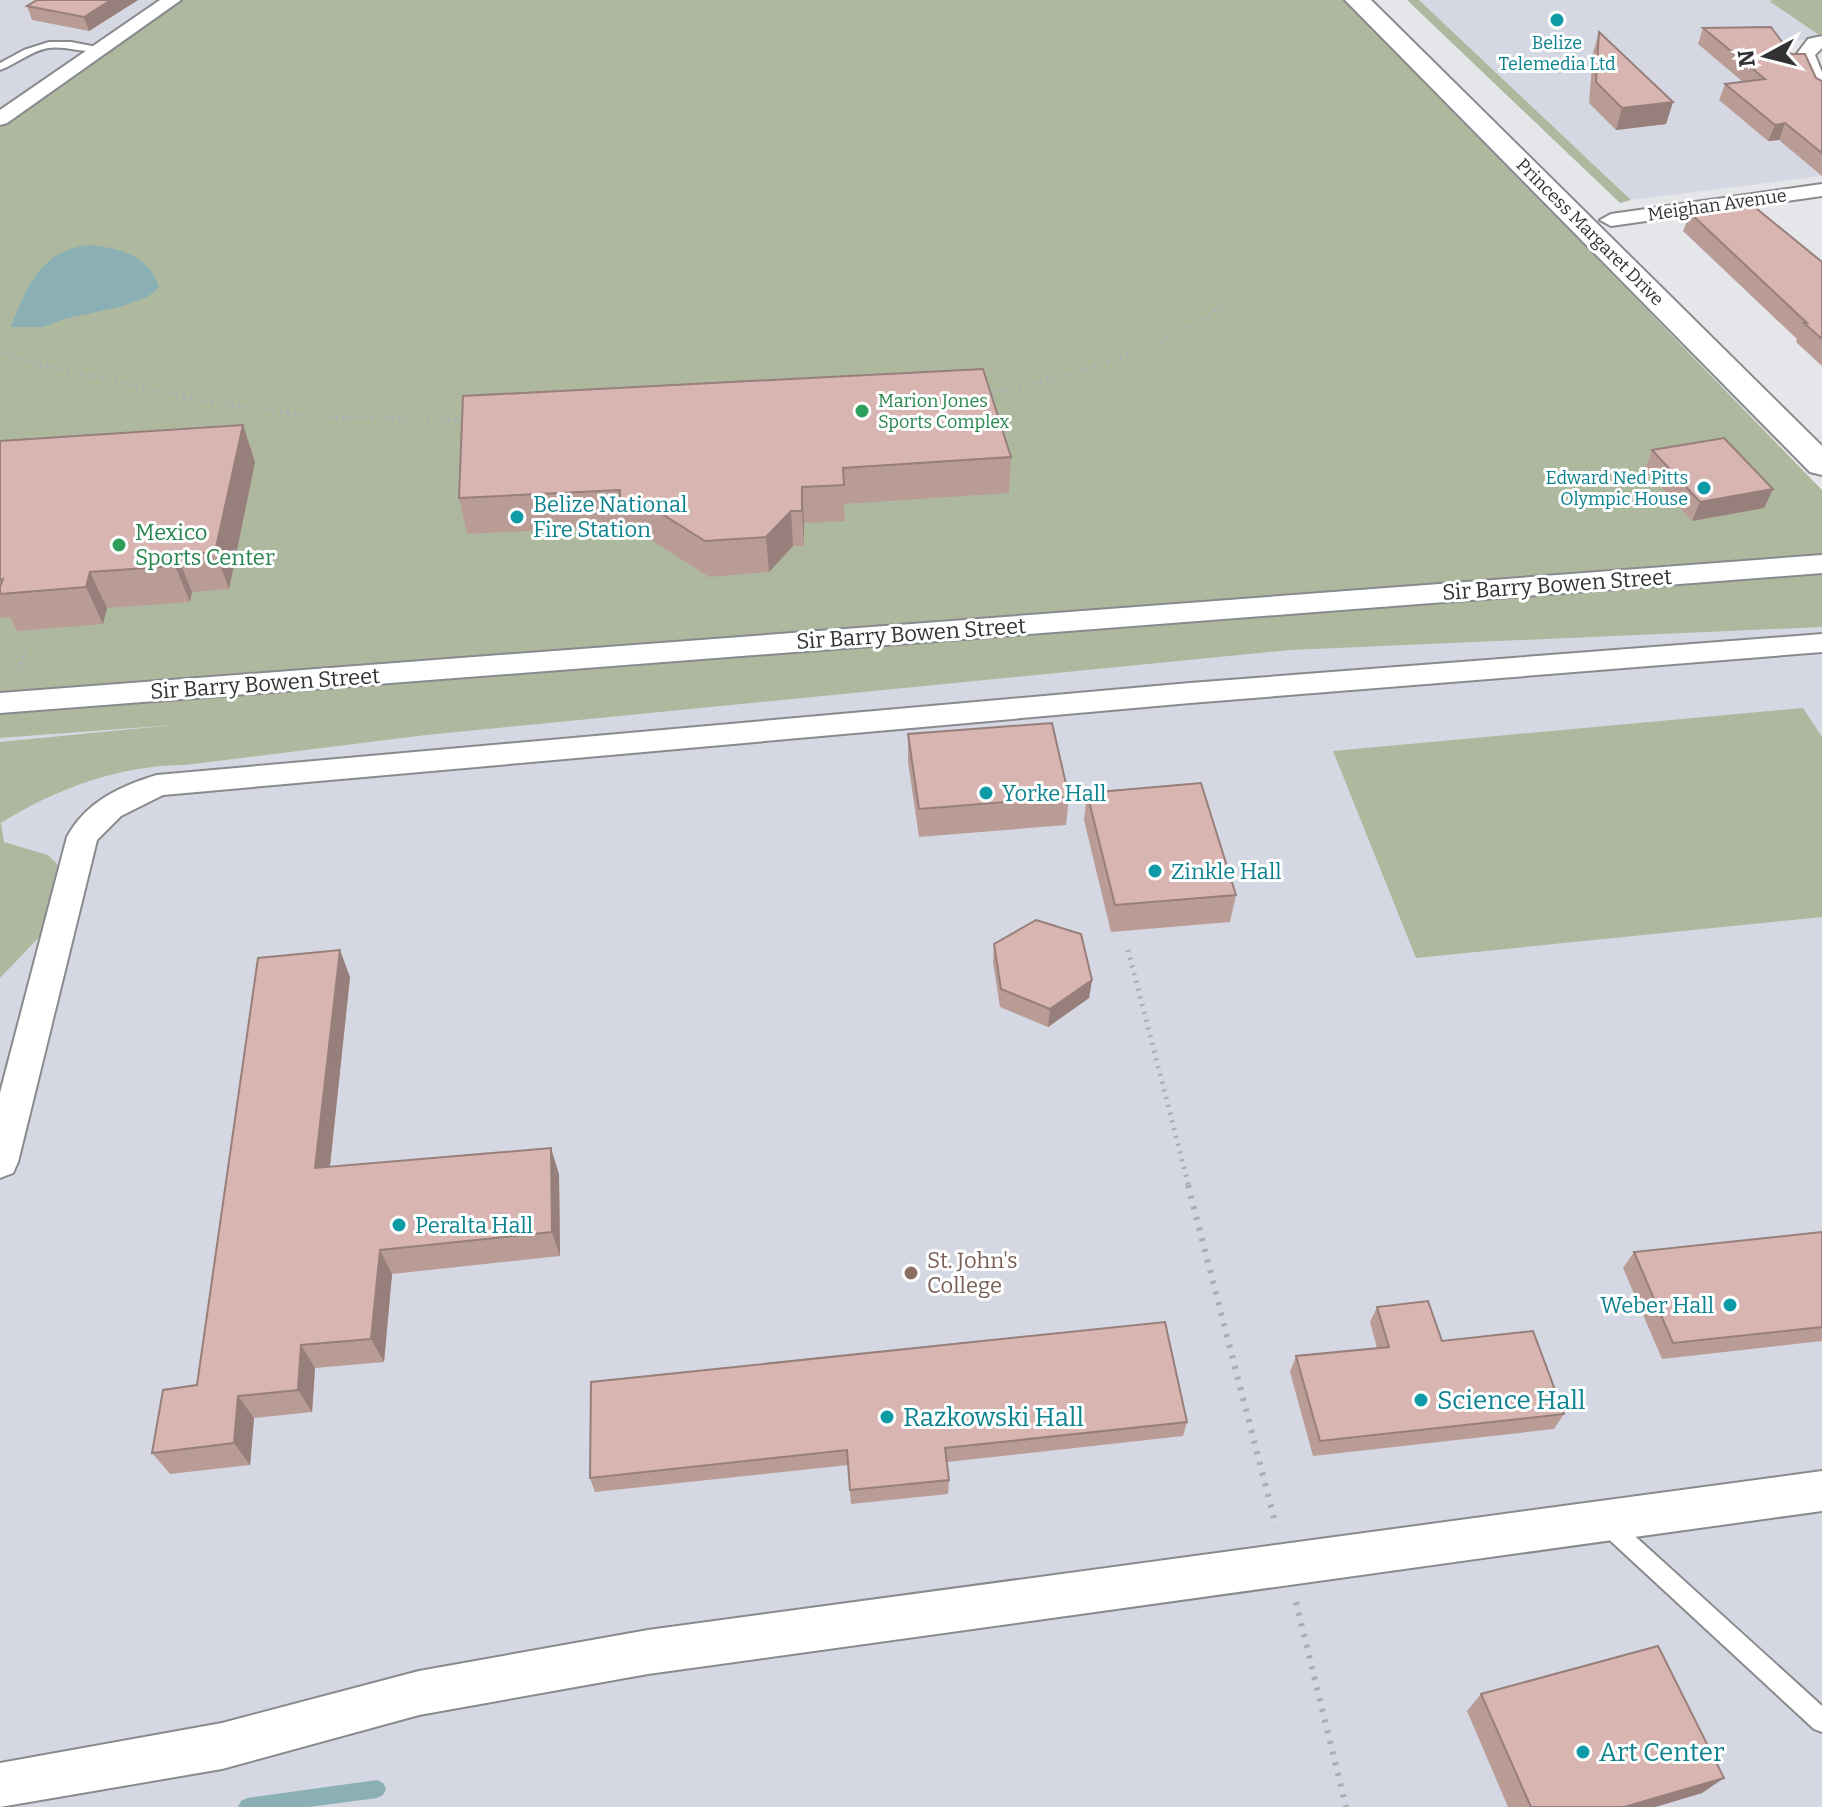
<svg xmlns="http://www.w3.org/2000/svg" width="1822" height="1807" font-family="Bitter,serif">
  <rect width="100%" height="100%" fill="#e5e6e9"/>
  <path fill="#d5d8e2" d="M0,0H158L0,108Z
    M1419,0H1774H1771L1822,37L1778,43L1822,176L1631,200Z
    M1822,593V1807H0V738Z"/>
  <path fill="#aeb89f" d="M158,0H1346L1822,490V627L1291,650L426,735L185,765C120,765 55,789 1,823L4,842L48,855L61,868L48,928L0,978V742L174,725L0,738V108Z
    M1407,0H1419L1631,200L1620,203Z
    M1822,0V37L1769,1L1774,0Z
    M1803,708L1822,737V917L1416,958L1333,751Z"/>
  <path fill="#8aafb4" d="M91,245C119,248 150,256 159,287L149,296L123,306L64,319L43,327H11C27,285 42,249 91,245Z"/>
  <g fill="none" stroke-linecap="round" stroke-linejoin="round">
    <path fill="#8aafb4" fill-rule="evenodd" d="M377,1780L383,1783L386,1789L383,1795L377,1798L309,1807H238L241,1801L247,1798Z"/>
    <g stroke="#898a8d" stroke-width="4">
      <path id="service" d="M49,42H71L107,49C92,56 66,45 48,48C31,51 16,64 0,70V63L24,50Z
        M1609,1516L1616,1519L1822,1706V1732L1814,1729L1602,1533L1599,1526L1602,1519Z"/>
    </g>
    <g stroke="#898a8d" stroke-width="4">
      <path id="minor" d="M160,0H181L7,123L0,125V110Z
        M1822,36V48L1815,55L1822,72V99L1812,93L1796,55L1808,39Z
        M1822,184V196L1611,226L1600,220L1611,214Z
        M1822,555V573L0,713V693Z
        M1822,634V652L1190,703L163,795L121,816L97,840L18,1162L13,1173L0,1178V1093L67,837C86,802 120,786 157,775L1190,683Z
        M1822,1471V1511L648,1674L419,1715L222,1769L0,1807V1763L222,1723L419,1671L648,1630Z"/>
    </g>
    <g stroke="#898a8d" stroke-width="4">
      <path id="secondary" d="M1345,0H1371L1822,446V475L1810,472Z"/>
    </g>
    <path stroke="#acadb0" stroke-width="3" stroke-dasharray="1 4" stroke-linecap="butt" d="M195,13L219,0
      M1219,308C1257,281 1296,251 1321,212C1331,196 1336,178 1344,162C1356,139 1367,117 1354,92C1331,52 1284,26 1248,0"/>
    <path stroke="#acadb0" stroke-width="4" stroke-dasharray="2 5" stroke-linecap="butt" d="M0,351L29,362L203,401L319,417L467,420
      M985,394C1067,377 1152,355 1222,306
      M18,671L27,645"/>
    <path stroke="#acadb0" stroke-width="5" stroke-dasharray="2 6" stroke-linecap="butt" d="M1128,950L1189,1187"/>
    <path stroke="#acadb0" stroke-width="6" stroke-dasharray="3 8" stroke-linecap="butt" d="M1188,1185L1276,1526
      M1296,1602L1346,1807"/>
    <use href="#service" fill="#fff" fill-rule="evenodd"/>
    <use href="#minor" fill="#fff" fill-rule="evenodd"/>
    <use href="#secondary" fill="#fff" fill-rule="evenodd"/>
  </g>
  <path fill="#ba9c97" d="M138,0L89,31L32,20L27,6Z
    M1703,28L1791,54L1816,78L1822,81V176L1779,140L1768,141L1719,100L1725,84L1743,82L1698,44Z
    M1599,32L1673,102L1666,124L1616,130L1589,103L1593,53Z
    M1690,213L1822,262V366L1796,342L1797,339L1683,231Z
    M463,396L1011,457L1009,493L844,504L845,521L804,523V546H793L769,572L709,577L648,538L626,539L624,526L467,534L459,498Z
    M243,425L255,462L229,589L192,592L190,602L107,608L103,624L17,631L10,617L0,618V441Z
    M1652,450L1773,489L1764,508L1692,521L1645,469Z
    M908,734L1069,797L1066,825L919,837L908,762Z
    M1087,793L1236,895L1230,922L1111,932L1084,820Z
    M994,944L1092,980L1089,998L1048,1027L1000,1007L993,962Z
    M350,977L330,1167L559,1174L560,1256L392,1274L384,1362L315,1368L312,1412L254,1418L250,1465L170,1474L152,1453L197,1385Z
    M1822,1232V1341L1662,1359L1623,1268L1634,1252Z
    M1377,1307L1442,1341L1564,1414L1554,1429L1313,1456L1290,1372L1296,1356L1377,1348L1370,1322Z
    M1165,1322L1187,1422L1183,1436L947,1462L949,1480L948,1494L851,1504L848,1465L595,1492L590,1478Z
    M1481,1694L1724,1778L1702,1793L1655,1807H1508L1467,1711Z"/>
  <path fill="#977f7b" d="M111,0H138L89,31L84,17Z
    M1673,102L1666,124L1616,130L1622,108Z
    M1785,123L1779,140L1768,141L1775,125Z
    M243,425L255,462L229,589L215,552Z
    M802,487L804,523V546L802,511Z
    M1773,489L1764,508L1692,521L1700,502Z
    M791,511L793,546L769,572L766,537Z
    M177,555L192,592L190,602L175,566Z
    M90,572L107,608L103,624L86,587Z
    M340,950L350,977L327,1193L315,1168Z
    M1092,980L1089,998L1048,1027L1050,1009Z
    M551,1148L559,1174L560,1256L552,1232Z
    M380,1250L392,1274L384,1362L371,1339Z
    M301,1345L315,1368L312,1412L298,1390Z
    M238,1396L254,1418L250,1465L234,1443Z
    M1724,1778L1702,1793L1655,1807H1624Z"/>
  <path fill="#d8b5b0" stroke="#977f7b" stroke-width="2" d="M37,0H111L84,17L27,6Z
    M1771,27L1791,54H1805L1816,78L1822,81V153L1785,123L1775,125L1725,84L1765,79L1703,28Z
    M1599,32L1673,102L1622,108L1596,82Z
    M1751,204L1822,262V339L1804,323H1807L1690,213Z
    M983,369L1011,457L843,468L844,485L802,487V511H791L766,537L705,541L643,502L620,503V490L459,498L463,396Z
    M243,425L215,552L177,555L175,566L90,572L86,587L0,594V587L3,579L0,580V441Z
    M1724,438L1773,489L1700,502L1652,450Z
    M1052,723L1069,797L919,809L908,734Z
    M1201,783L1236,895L1115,905L1087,793Z
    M1036,920L1081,934L1092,980L1050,1009L1001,989L994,944Z
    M340,950L315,1168L551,1148L552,1232L380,1250L371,1339L301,1345L298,1390L238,1396L234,1443L152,1453L163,1390L197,1385L258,958Z
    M1822,1232V1327L1673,1343L1634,1252Z
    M1428,1301L1442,1341L1533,1331L1564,1414L1320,1441L1296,1356L1389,1347L1377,1307Z
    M1165,1322L1187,1422L945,1448L949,1480L850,1490L847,1450L590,1478L591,1382Z
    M1658,1646L1724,1778L1624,1807H1531L1481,1694Z"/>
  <g fill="#0f9aa8" stroke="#fff" stroke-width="3">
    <circle cx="1557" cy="20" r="8"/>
    <circle cx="1704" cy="488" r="8"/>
    <circle cx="517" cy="517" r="8"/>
    <circle cx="986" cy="793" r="8"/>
    <circle cx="1155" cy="871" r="8"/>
    <circle cx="399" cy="1225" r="8"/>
    <circle cx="1730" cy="1305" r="8"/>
    <circle cx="1421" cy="1400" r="8"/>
    <circle cx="887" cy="1417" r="8"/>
    <circle cx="1583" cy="1752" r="8"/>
  </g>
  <g fill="#2e9e5b" stroke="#fff" stroke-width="3">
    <circle cx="862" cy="411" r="8"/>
    <circle cx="119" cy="545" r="8"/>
  </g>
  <circle fill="#8d6e63" stroke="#fff" stroke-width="3" cx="911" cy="1273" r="8"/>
  <g text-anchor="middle" stroke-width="6" stroke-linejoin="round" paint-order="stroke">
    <g font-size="18" fill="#0d838f" stroke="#fff">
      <text x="1557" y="49">Belize<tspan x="1557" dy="21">Telemedia Ltd</tspan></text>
      <text x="1688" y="484" text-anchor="end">Edward Ned Pitts<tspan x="1688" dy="21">Olympic House</tspan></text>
    </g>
    <g font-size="18" fill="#313233" stroke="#fff">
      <text transform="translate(1717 205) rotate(-8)" y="6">Meighan Avenue</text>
      <text transform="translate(1590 232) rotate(45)" y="6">Princess Margaret Drive</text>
    </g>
    <g font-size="18" fill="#27864d" stroke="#fff" text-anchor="start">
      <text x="878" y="407">Marion Jones<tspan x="878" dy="21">Sports Complex</tspan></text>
    </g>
    <g font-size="22" fill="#0d838f" stroke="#fff" text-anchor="start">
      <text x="533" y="512">Belize National<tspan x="533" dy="25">Fire Station</tspan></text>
      <text x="1002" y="801">Yorke Hall</text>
      <text x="1171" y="879">Zinkle Hall</text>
      <text x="415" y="1233">Peralta Hall</text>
      <text x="1714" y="1313" text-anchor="end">Weber Hall</text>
    </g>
    <g font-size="22" fill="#27864d" stroke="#fff" text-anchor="start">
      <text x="135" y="540">Mexico<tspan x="135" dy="25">Sports Center</tspan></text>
    </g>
    <g font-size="22" fill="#313233" stroke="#fff">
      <text transform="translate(1557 584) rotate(-4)" y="8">Sir Barry Bowen Street</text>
      <text transform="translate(911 633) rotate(-4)" y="8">Sir Barry Bowen Street</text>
      <text transform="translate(265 683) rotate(-4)" y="8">Sir Barry Bowen Street</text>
    </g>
    <g font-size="22" fill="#785e54" stroke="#fff" text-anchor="start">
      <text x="927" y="1268">St. John's<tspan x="927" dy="25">College</tspan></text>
    </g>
    <g font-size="26" fill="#0d838f" stroke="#fff" text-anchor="start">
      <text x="1437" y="1409">Science Hall</text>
      <text x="903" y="1426">Razkowski Hall</text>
      <text x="1599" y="1761">Art Center</text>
    </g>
  </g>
  <g transform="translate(1766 56) rotate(263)" stroke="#ffffff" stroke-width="6" paint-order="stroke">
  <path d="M0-6L14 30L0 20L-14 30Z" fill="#313233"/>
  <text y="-12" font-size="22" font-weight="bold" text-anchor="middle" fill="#313233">N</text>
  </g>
</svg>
